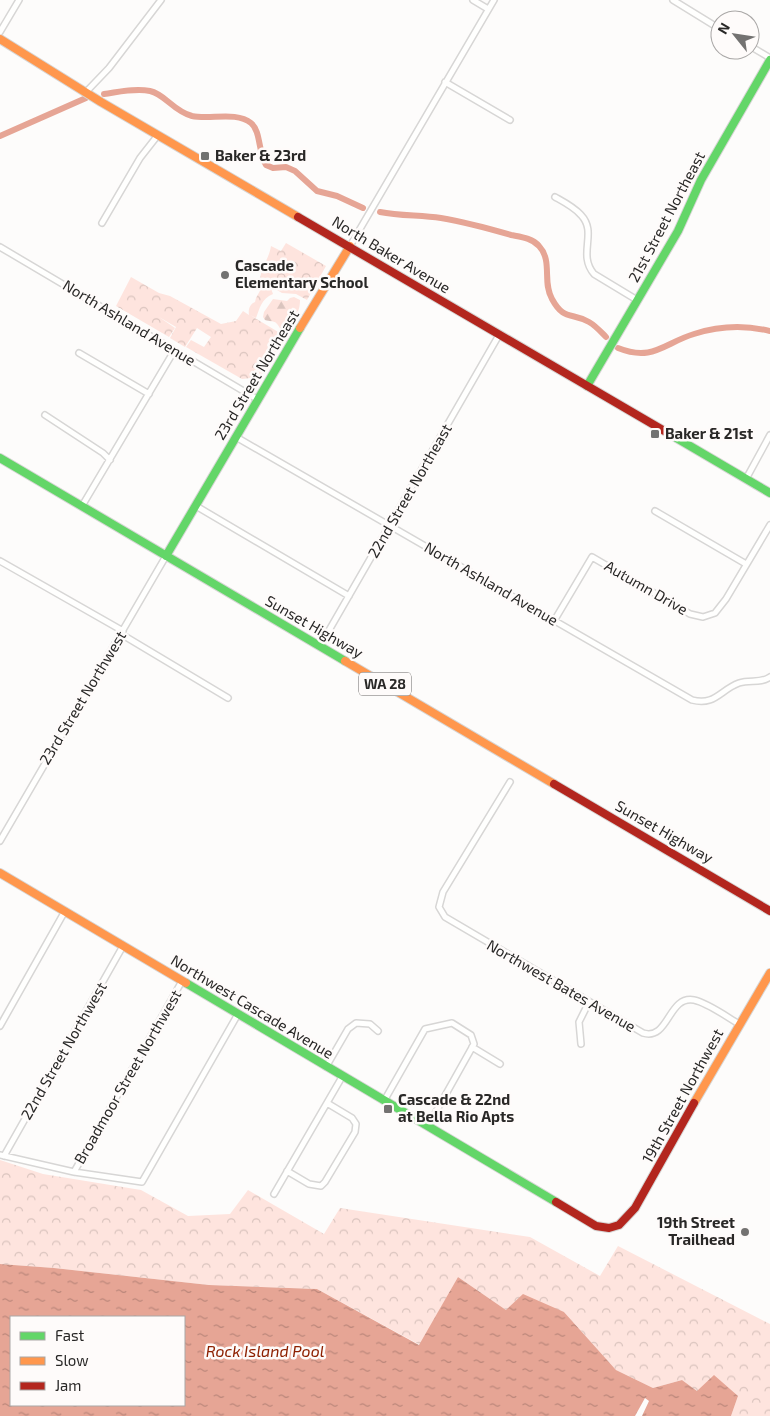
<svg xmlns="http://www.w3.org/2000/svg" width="770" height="1416" font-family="'Exo 2',sans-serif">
  <defs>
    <pattern id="forest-firs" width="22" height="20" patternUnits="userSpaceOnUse" patternTransform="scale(1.25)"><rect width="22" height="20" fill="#fee4de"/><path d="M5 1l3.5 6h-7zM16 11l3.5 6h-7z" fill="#dac4be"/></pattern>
    <pattern id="park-crowns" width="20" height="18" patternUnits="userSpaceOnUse" patternTransform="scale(1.25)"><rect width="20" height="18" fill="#fee4de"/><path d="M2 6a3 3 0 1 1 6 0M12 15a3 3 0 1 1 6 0" fill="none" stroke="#dac4be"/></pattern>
    <pattern id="water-ripples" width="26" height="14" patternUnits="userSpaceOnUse" patternTransform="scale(1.25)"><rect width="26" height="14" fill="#e6a595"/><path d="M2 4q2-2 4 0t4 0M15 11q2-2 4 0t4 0" fill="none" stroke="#ba867a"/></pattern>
  </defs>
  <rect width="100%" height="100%" fill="#fdfcfb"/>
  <path fill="url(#forest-firs)" d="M294,297L300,300C300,316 292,316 288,329L284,331L281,330C275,319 275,323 265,320L263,317L264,312L273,299L287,301L290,298Z"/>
  <path fill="url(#park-crowns)" d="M286,243L326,266L307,300L296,294L282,293L270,286L273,294C261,299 260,308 256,318L250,315L285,336L261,377L242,379L186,347L191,340L204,347L211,337L197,328L185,347L170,338L176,327L159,317L175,328L169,337L116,306L131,277L159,293L170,296L221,324L236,321L243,311L249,315C248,309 250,304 255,302L256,298L262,287L269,286L260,280C261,267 269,259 271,246L281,251Z
    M0,1160L43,1174L141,1190L188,1216L230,1214L248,1190L324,1234L340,1208L530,1237L600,1276L618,1246L770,1324V1416H731L738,1396L697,1391L682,1380L653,1388L616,1370L564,1312L506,1310L458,1277L420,1345L317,1289L209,1285L54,1268L0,1264Z"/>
  <path fill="url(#water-ripples)" fill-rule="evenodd" d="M0,1264L54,1268L209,1285L317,1289L419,1345L458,1277L506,1310L523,1294L564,1312L616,1370L653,1388L682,1380L697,1391L714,1375L738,1396L731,1416H642L649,1401L645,1398L635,1416H0ZM11,1317H184V1405H11Z"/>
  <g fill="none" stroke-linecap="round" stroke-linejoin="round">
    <path stroke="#e6a595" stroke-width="6" d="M104,94C119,92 135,88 150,91C165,94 173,111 192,116C210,120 236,111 251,123C261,131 258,152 266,165L273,168L286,167L295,171L317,191L337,196L363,208
      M0,136L86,98
      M380,212C400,216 420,215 441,218C465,222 487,228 511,235C521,237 532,238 539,246C553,261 542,282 552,299C564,321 571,312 589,322C596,326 601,332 606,337
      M618,348C653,362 664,343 694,334C719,326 745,325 770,331"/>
    <g stroke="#d7d6d5" stroke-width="8">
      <path id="street" d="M473,0L488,9
        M673,0L720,29
        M0,32L19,0
        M750,46L770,58
        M445,82L510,120
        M86,92L109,68L161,0
        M555,197C564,202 574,207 581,215C598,233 577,254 594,274L637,300
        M102,223L140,158L158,135
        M350,246L494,0
        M0,247L257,399
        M79,353L149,394
        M45,415L103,453L110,460
        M236,437L692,700C715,706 720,690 739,683C750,679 760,684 770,677
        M746,479L770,435
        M82,506L174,351
        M196,506L349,596
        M655,511L746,564
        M0,561L123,631
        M554,621L592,557L690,614L703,617L715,613L726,599L770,525
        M121,634L228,698
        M320,646L499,335
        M510,782L443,892L439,907L445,917L643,1033C669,1041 668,995 694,1000C708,1003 727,1017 739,1024
        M0,841L166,556
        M0,1026L65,911
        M581,1044L579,1022L589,1002
        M472,1047L500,1064
        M326,1067L348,1029L356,1023L370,1024L378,1031
        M384,1101L425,1029L452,1023L471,1035L474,1044L428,1126
        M0,1155L74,1172L142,1182L238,1014
        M4,1156L123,946
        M287,1171L309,1184L321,1186L325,1182L355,1132L356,1124L352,1118L327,1103
        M74,1172L182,981
        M274,1194L342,1077"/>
    </g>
    <g stroke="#d7d6d5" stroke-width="10">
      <path id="fast" d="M587,386L678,231L701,180L770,60
        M673,436L770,493
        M0,458L345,661
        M166,556L300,328
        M186,983L556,1202"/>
    </g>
    <g stroke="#d7d6d5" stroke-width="10">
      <path id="slow" d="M0,39L101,102L298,217
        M300,328L350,246
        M345,661L554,784
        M0,873L186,983
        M694,1103L770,973"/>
    </g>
    <g stroke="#d7d6d5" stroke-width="10">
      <path id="jam" d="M298,217L673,436
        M554,784L770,911
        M556,1202L596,1226L609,1228L619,1225L635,1208L694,1103"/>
    </g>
    <use href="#street" stroke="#fffffe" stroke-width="5"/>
    <use href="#fast" stroke="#63d668" stroke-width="8"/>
    <use href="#slow" stroke="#ff974d" stroke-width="8"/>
    <use href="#jam" stroke="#b3261e" stroke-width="8"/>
  </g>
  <g fill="#737271" stroke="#fefbfa" stroke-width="2">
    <rect x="200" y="151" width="10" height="10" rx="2.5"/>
    <circle cx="225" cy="275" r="5"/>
    <rect x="650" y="429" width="10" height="10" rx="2.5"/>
    <rect x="383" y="1104" width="10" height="10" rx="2.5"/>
    <circle cx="745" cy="1232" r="5"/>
  </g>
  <g text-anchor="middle" stroke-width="5" stroke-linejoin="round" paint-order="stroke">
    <rect fill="#fefbfa" stroke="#696766" stroke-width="1" x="359" y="672.5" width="52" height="23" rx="4"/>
    <g font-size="14" font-weight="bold" fill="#292827">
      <text x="385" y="689">WA 28</text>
    </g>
    <g font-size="15" font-weight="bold" fill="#292827" stroke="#fefbfa" text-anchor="start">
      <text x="215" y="161">Baker &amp; 23rd</text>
      <text x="235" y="271">Cascade<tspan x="235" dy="17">Elementary School</tspan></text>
      <text x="665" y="439">Baker &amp; 21st</text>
      <text x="398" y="1105">Cascade &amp; 22nd<tspan x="398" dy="17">at Bella Rio Apts</tspan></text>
      <text x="735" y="1228" text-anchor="end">19th Street<tspan x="735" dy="17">Trailhead</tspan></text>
    </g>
    <g font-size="15" fill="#292827" stroke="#fefbfa">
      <text transform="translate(667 217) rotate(-62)" y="5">21st Street Northeast</text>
      <text transform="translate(391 255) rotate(31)" y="5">North Baker Avenue</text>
      <text transform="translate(129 323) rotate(31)" y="5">North Ashland Avenue</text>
      <text transform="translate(257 375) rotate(-59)" y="5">23rd Street Northeast</text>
      <text transform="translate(410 491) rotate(-60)" y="5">22nd Street Northeast</text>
      <text transform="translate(491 584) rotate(30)" y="5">North Ashland Avenue</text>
      <text transform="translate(646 588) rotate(30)" y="5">Autumn Drive</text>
      <text transform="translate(314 627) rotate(30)" y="5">Sunset Highway</text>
      <text transform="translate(83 698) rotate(-59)" y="5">23rd Street Northwest</text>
      <text transform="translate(664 832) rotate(30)" y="5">Sunset Highway</text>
      <text transform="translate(561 986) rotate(30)" y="5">Northwest Bates Avenue</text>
      <text transform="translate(252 1007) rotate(31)" y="5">Northwest Cascade Avenue</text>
      <text transform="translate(64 1051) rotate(-60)" y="5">22nd Street Northwest</text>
      <text transform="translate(128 1077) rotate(-60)" y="5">Broadmoor Street Northwest</text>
      <text transform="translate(683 1096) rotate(-61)" y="5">19th Street Northwest</text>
    </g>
    <g font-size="16" font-style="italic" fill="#8d2000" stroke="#fefbfa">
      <text x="265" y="1357">Rock Island Pool</text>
    </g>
  </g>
  <rect x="10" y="1316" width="175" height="90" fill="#fefbfa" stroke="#a9a7a6"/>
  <rect x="20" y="1332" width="25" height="8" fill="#63d668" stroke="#a9a7a6"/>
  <text x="55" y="1341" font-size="15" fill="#292827">Fast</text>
  <rect x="20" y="1357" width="25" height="8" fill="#ff974d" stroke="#a9a7a6"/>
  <text x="55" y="1366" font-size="15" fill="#292827">Slow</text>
  <rect x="20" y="1382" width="25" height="8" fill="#b3261e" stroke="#a9a7a6"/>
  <text x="55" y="1391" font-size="15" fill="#292827">Jam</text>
  <g transform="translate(735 35) rotate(300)"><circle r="24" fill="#fefbfa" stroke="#a9a7a6"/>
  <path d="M0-4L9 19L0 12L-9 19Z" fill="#737271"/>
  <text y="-8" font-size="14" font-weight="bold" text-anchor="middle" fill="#292827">N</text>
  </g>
</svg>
